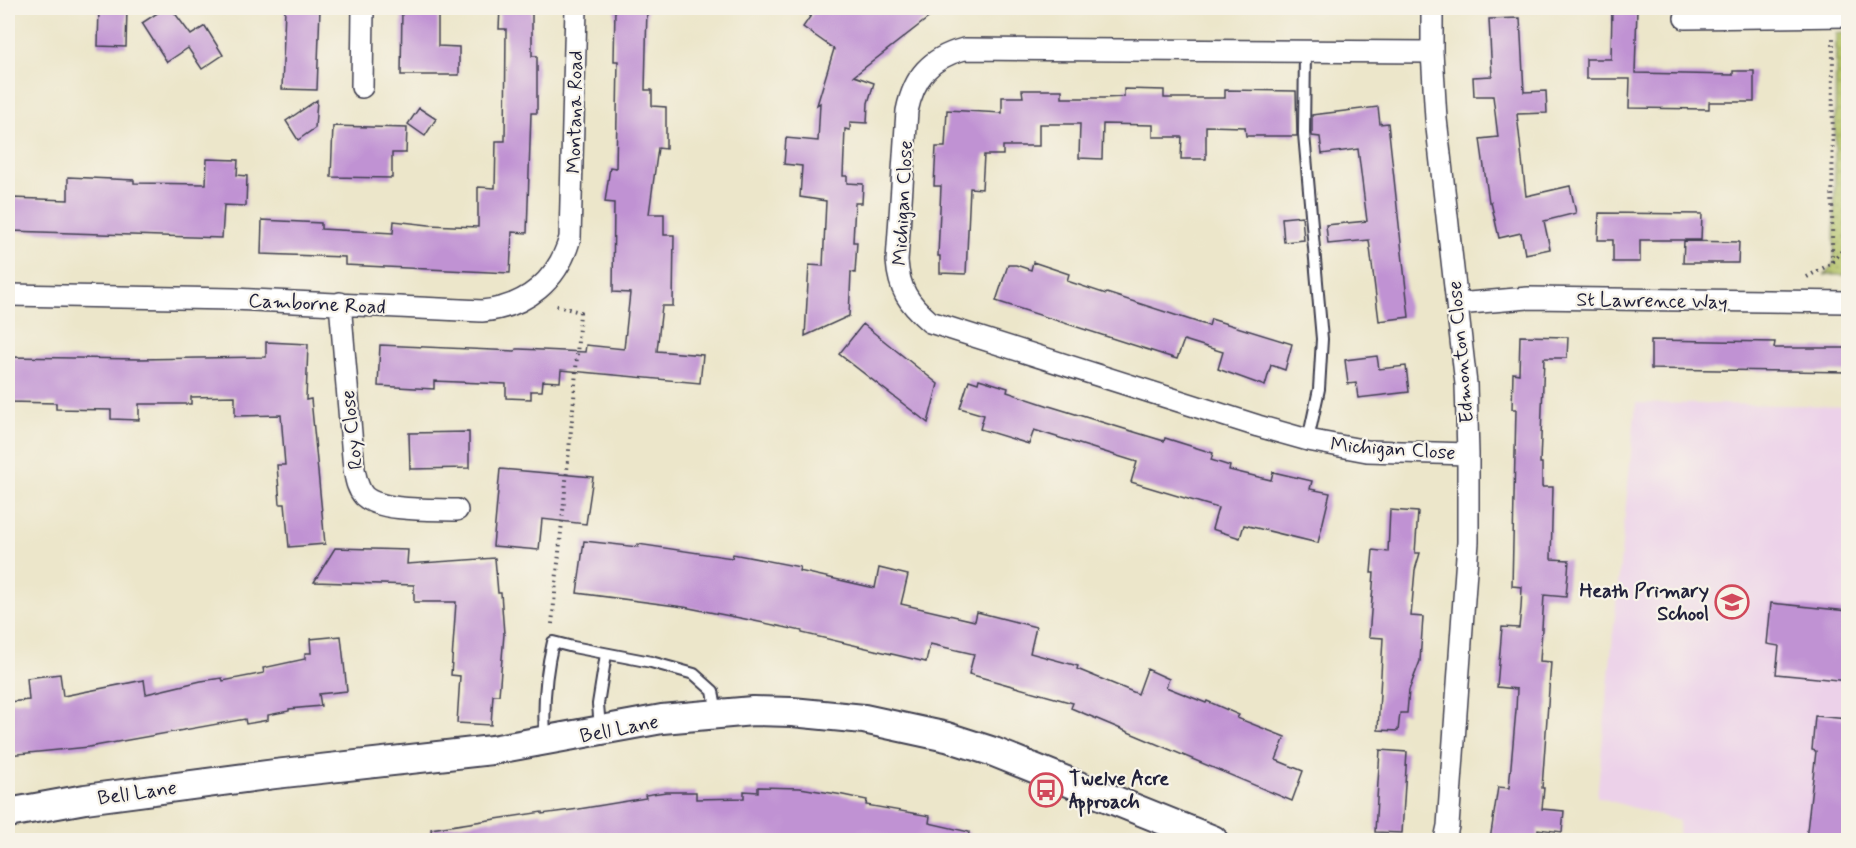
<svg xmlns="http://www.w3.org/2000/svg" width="1856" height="848" font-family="Mynerve,sans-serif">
  <defs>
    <pattern id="park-dots" width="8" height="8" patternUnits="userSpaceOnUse" patternTransform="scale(1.5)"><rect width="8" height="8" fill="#b1c164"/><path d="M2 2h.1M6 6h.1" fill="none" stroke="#909c54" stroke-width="1.8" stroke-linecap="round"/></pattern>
  </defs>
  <rect width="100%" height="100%" fill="#f7f3e8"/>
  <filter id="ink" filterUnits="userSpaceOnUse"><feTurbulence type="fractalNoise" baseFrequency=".0167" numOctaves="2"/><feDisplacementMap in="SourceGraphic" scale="12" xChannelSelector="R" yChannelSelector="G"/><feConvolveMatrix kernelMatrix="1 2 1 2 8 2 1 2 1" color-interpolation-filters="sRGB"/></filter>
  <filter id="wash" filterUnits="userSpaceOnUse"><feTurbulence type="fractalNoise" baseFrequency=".008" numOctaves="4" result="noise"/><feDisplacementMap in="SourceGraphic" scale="24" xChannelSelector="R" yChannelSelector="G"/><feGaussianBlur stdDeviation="1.35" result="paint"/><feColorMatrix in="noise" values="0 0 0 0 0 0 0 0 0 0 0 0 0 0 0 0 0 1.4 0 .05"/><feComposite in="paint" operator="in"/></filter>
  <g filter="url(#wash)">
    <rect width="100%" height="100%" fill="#ece6ca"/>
    <path fill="#ecd1e9" d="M1636,403L1848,406V840H1678L1679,821L1597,797Z"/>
    <path fill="url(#park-dots)" stroke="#6a7250" stroke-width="1.5" d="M1836,33L1848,34V275H1825L1834,263Z"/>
    <g id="blocks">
      <path fill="#c092d3" d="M99,8H127L126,47L98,46Z
        M165,8H171L191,35L205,26L223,55L202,69L188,48L167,62L142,23Z
        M285,8H320L317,90L282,89Z
        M402,8H438V46L459,47V75H401Z
        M500,8H532V56H537V113H531L527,233L512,232L510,273L345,265V257L261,254L262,220L321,223V229L393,233L394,221L429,225L478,227V187L495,188L496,141H505L506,29H499Z
        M615,8H647L645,90H652V106L666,107V149L658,148L649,214H664V235H674L673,306H662L657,351L703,355L700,383L561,370L560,382L543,381L542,391H531V399L506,398V384L434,381V389L378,386L380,345L515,351L516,349H520L585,352L586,345L624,349L630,293L613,292L614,203L605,202L610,167L616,168L618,61H614Z
        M816,8H941L854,76L874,83L868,103L867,123L850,122V130L845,129L843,176H847V183L863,184L862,203H855L853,242H857L855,273L851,272L849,316L805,336L809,265L823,266L826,201L800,197L802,166L784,164L786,138L818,141L820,103L817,105L834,49L803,27Z
        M1612,8H1637L1635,73L1733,75V71H1754V102H1709V109L1629,108L1630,79H1586V59H1611Z
        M1520,18L1524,92L1546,91L1547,113L1517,114L1526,196L1570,186L1576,213L1544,221L1550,249L1525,254L1521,233L1499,238L1491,202H1489L1480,139L1498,137L1493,96H1474L1473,77L1492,76L1489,19Z
        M1124,89L1164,90V98H1225V90L1296,91L1297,136H1246L1245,127L1206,126V159H1181L1182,137H1153V125L1103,124L1102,159L1079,158L1080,124H1039V146H1003V155H984L982,189L970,188L966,274L940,273V256H938L941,186H934L936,147H945L947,110L1002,113V97H1023L1022,90H1062V98H1103L1124,97Z
        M317,100L315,128L298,140L286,121Z
        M1378,107L1380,124L1388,123L1409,317L1379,321L1369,240L1328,244L1326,225L1367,221L1358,149L1322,154L1320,137L1312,136V115Z
        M419,108L436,119L425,136L408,124Z
        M333,126L407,128L406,153H392V178L331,177Z
        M207,159L238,160L237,175L247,176L246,206L224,205L222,238L11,231L12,198L68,200V177L134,180V183L206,184Z
        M1599,213L1702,214L1701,240H1640V262H1613V240H1598Z
        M1302,216L1304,240L1284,242L1282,218Z
        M1684,241L1739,242L1738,263H1683Z
        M1033,262L1069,274L1067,281L1106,294L1107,293L1209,326L1211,319L1292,344L1285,370L1271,365L1265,386L1218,369L1223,352L1184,340L1177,359L996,301L1008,265H1016L1031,270Z
        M863,324L938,384L928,423L839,354Z
        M1520,336L1568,337L1567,358H1544L1540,463H1542V487H1553L1551,559L1569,560L1566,597L1544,595L1540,661L1551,662L1542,788H1544L1542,809L1564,811L1562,832L1538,829L1537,840H1490L1498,787L1509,788L1516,710L1517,689L1497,687L1502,627L1519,628L1521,608L1522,587L1512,586L1516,409H1512L1513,373L1519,374Z
        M1651,340L1775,342L1774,348H1848V372L1651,369Z
        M266,342L308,344L306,400L311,399L325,544L289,547L285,504H280L277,465H285L281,415L235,416V396L191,397V404H139V420L111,419V410L56,409V403L8,402V357L139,359L266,357Z
        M1377,356L1379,369L1406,366L1409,392L1358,398L1356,383L1348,384L1345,360Z
        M979,379L1008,388L1007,392L1049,406L1164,441L1165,438L1213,453L1211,460L1230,466L1229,470L1271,480L1273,472L1312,481L1310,489L1330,493L1318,543L1244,525L1240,538L1212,529L1218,508L1131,482L1137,462L1034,430L1029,444L980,429L984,415L960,408L969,380L978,383Z
        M469,432V468L410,469L409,433Z
        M500,469L593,477L586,524L542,519L539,550L493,546Z
        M1390,510L1418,512L1415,553H1420L1415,570L1411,616L1423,617L1420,661L1409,690L1407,713H1400L1398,731L1378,730L1383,638L1369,637L1374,573H1371L1373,550L1388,552Z
        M584,541L638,547V544L732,558L733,554L800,567L799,571L875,588L879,568L908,575L901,604L975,621L977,612L1036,627L1030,653L1078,666L1077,669L1138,694L1147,669L1169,679L1166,687L1206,703L1207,701L1239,715L1237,718L1285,737L1276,760L1303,771L1292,801L1071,708L1073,703L969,674L974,654L930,644L926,662L802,633V631L745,619L684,607L577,593Z
        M335,548L408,550L407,564L495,558L498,593H501L504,634L499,695H493L491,725L457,723L460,676L451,675L456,602H414V585L314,582Z
        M1771,603L1848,611V681L1776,674L1779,646L1767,644Z
        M341,636L347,691L319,694L321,706L289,709V711L268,715V720L246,724L245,719L89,747L8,755V702L29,700L27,678L60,674L63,696L144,680L146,694L201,681L222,678L223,681L264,673L263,668L305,659V653H311L310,639Z
        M1815,716L1848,719V840H1806L1816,751L1812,750Z
        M1380,750L1407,752L1402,833L1375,832Z
        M758,787L800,788L843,795L867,800L866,805L930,816L929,823L969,832L968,840H432L431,829L542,812V814L579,809L646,798L645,795L666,792H696V799L744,798V791L758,792Z"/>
    </g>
  </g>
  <g filter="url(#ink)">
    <use href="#blocks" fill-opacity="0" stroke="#403f50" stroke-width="1.5"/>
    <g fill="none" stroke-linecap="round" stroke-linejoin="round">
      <g stroke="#403f50" stroke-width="14">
        <path id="lane" d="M1305,51L1304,134L1322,339L1319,389L1308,440
          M600,728L598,704L606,654
          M545,738C543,704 545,675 553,642L573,647L651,662L694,674L713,691L717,713"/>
      </g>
      <g stroke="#403f50" stroke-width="24">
        <path id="street" d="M1432,8V52L1436,119L1466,384L1468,454V542L1448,826L1445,840
          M1685,18L1848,16
          M1432,52L964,49C930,58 914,77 907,111L897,261C899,289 908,303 930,322L1258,426L1308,440L1367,451L1468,454
          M362,87L363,8
          M8,295L233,299L482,311C527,307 558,280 570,238L576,8
          M340,303L354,469C356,479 357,488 364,496C381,512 434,509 457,510
          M1457,304L1528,298L1848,302"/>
      </g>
      <g stroke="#403f50" stroke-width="32">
        <path id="secondary" d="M8,813L85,799L275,774L492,750L662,719L753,711L792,712L864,719L947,737L994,752L1213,840"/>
      </g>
      <path stroke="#403f50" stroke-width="4" stroke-dasharray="1.5 4.5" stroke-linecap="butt" d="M1833,262L1848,243
        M1807,277L1832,263L1833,38
        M552,624L574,399L580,312L553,305"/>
      <use href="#lane" stroke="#fff" stroke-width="10"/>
      <use href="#street" stroke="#fff" stroke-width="21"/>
      <use href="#secondary" stroke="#fff" stroke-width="28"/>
    </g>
  </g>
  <defs>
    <g id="school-ring" transform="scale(1.725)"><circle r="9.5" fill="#f7f3e8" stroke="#d1495b" stroke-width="1.5"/><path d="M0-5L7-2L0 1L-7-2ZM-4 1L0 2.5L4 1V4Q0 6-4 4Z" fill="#d1495b"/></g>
    <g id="bus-ring" transform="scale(1.725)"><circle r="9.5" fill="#f7f3e8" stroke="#d1495b" stroke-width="1.5"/><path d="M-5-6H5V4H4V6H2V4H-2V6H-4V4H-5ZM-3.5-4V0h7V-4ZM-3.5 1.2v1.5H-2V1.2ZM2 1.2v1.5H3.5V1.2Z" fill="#d1495b"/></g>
  </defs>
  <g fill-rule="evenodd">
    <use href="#school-ring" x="1732" y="602"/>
    <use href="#bus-ring" x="1046" y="790"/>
  </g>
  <g text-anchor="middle" stroke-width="4.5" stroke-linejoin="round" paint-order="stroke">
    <g font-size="20" fill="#22223b" stroke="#f7f3e8">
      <text transform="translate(574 112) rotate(-89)" y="7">Montana Road</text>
      <text transform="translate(902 203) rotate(-87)" y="7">Michigan Close</text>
      <text transform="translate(1652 300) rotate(1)" y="7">St Lawrence Way</text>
      <text transform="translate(317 303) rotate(3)" y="7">Camborne Road</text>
      <text transform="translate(1460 352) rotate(-95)" y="7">Edmonton Close</text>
      <text transform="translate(351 430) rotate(-96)" y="7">Roy Close</text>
      <text transform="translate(1393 448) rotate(4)" y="7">Michigan Close</text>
      <text transform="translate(619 728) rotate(-11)" y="7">Bell Lane</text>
      <text transform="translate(137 792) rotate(-8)" y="7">Bell Lane</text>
    </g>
    <g font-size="20" font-weight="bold" fill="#22223b" stroke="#f7f3e8" text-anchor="end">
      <text x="1709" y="597">Heath Primary<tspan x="1709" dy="23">School</tspan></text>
      <text x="1069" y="785" text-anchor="start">Twelve Acre<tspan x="1069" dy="23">Approach</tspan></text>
    </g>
  </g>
  <rect width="1856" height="848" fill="none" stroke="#f7f3e8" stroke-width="30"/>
</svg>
